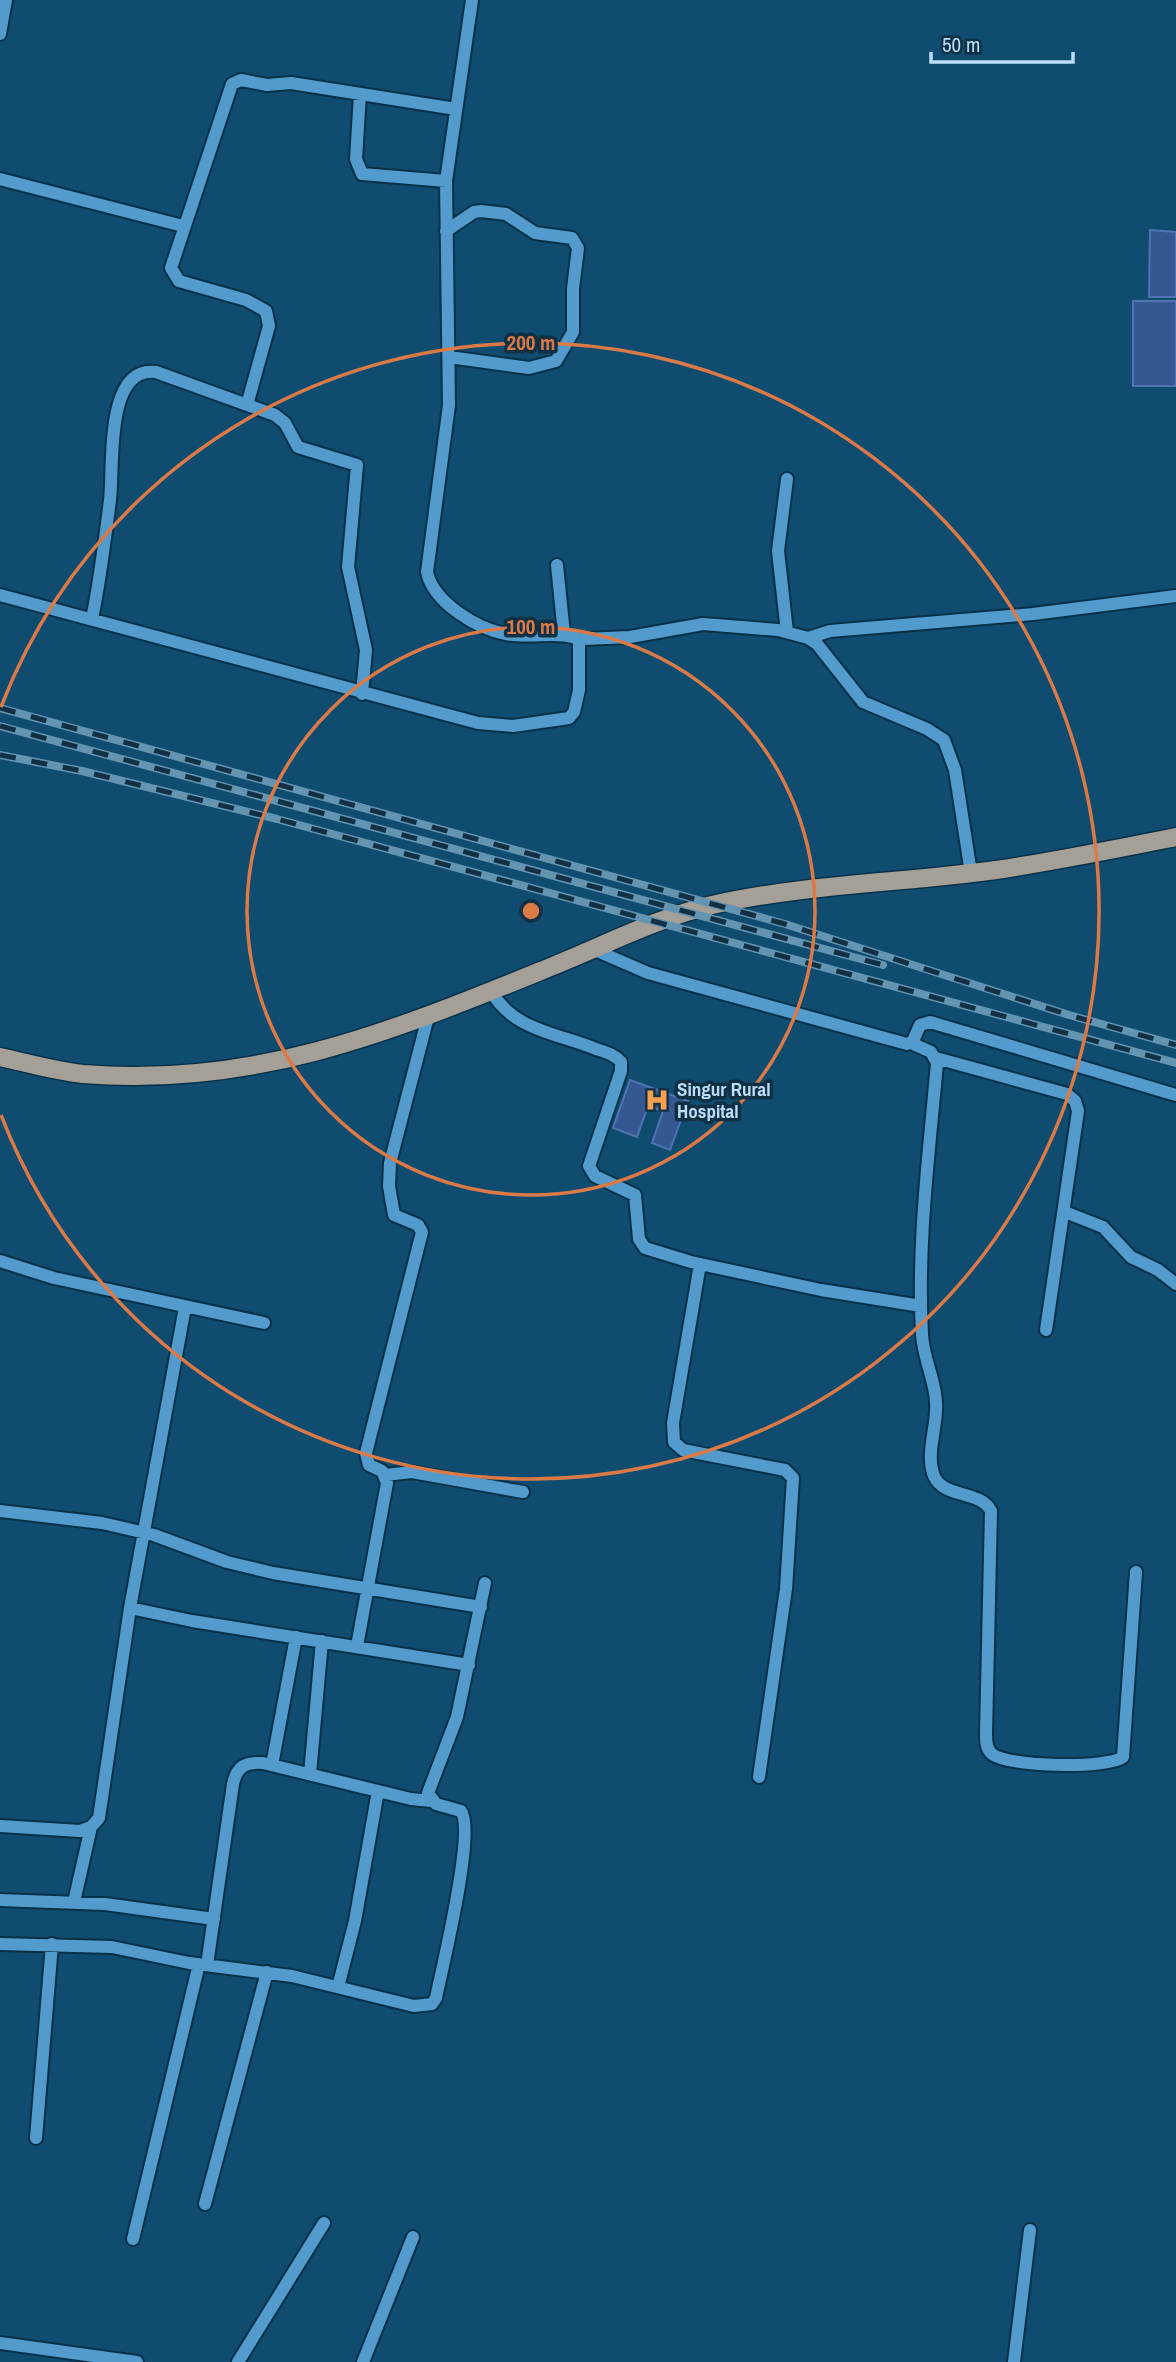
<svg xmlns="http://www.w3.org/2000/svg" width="1176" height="2362" font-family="'Archivo Narrow',sans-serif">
  <rect width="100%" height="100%" fill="#104c6f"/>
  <path fill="#355892" stroke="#4f74b0" stroke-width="2" d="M1150,230L1176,232V297H1149Z
    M1133,301H1176V386H1133Z
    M630,1080L688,1101L670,1150L652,1143L663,1111L648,1106L637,1137L613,1128Z"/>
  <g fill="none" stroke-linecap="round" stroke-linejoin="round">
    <g stroke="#073149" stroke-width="16">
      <path id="minor" d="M472,0L446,181L449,405L427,572C433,602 477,629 506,634C532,639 557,630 582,640
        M0,34L6,0
        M360,94L356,159L362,174L446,181
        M0,179L183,226
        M446,231L474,212L481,211L506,214L535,233L572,238L578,248L573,289V332L556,361L529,368L449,357
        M247,405L269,326L266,311L246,300L179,281L171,268L232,84L241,80L267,85L291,83L456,109
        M787,479L778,551L787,632
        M557,565L564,634
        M0,595L478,723L513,726L569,718L574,712L579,690V643L583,639L630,637L703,624L778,630L808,638L817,644L863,702L927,729L944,740L955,770L971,873
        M92,619C100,580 105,540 110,500C114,469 104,365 156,372L275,415L285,423L298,447L357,465L348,567L366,650L362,694
        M808,638L830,631L1033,614L1176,596
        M595,950L648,973L907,1044L913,1041L920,1025L930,1022L1176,1095
        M491,991C514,1031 557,1033 596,1049C605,1052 614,1054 621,1062V1071L589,1166L595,1176L635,1195L639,1239L645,1248L691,1262L821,1290L921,1306
        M911,1043L931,1052L937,1063C929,1154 917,1243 922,1334C923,1358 935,1379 936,1402C938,1425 925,1454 934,1476C944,1499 981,1490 991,1511L986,1734C986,1741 986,1749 992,1754C1008,1767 1108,1769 1123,1757L1136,1572
        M936,1058L1067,1094L1075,1101L1078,1111L1046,1330
        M1065,1212L1103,1227L1131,1257L1158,1270L1176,1284
        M0,1261L54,1278L264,1323
        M700,1264L673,1423L674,1442L683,1450L785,1470L793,1478L786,1589L759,1777
        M385,1475L412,1472L523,1492
        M0,1511L102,1523L154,1535L227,1562L273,1573L481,1607
        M130,1608L192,1621L469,1665
        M357,1646L387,1483L382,1471L369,1465L366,1453L422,1232L418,1225L394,1215L389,1186L390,1163L428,1017
        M272,1765L296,1637
        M310,1774L322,1641
        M0,1826L80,1831L91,1827L99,1818L130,1608L185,1307
        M0,1900L105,1904L214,1919
        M74,1902L91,1827
        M0,1944L112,1947L189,1963L292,1976L414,2006L432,2004L436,1998C442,1968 476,1831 461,1811L436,1804L428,1793L457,1717L485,1583
        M207,1965L233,1784C237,1766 245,1762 263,1763L411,1799L431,1801
        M338,1987L355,1921L378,1791
        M36,2138L52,1944
        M205,2204L267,1972
        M133,2239L199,1964
        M0,2343L137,2362
        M238,2362L324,2223
        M363,2362L413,2237
        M1014,2362L1030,2230"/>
    </g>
    <g stroke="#073149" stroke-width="21">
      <path id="major" d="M0,1057C28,1063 55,1071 83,1074C258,1088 395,1030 553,966C605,945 657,918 712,905C805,884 902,883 996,870C1057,861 1116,849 1176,837"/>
    </g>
    <use href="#minor" stroke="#529bcc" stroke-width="12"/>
    <use href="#major" stroke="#a49f97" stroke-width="18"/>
    <g stroke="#6394b2" stroke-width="8">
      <path id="rail" d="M0,708L785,924L1069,1015L1176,1045
        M0,726L883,965
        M0,755L82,771L277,819L1176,1063"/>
    </g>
    <use href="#rail" stroke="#113044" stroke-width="5" stroke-dasharray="16" stroke-linecap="butt"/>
  </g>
  <g fill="none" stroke="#dc7a47" stroke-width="3.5">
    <circle cx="531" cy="911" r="284"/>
    <path d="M1 707A568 568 0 1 1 1 1115"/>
  </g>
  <defs>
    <g id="hospital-bare" transform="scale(1.89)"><path d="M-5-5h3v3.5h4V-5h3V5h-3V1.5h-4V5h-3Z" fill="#fa9f4e" stroke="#113044" stroke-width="2.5" paint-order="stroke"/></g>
  </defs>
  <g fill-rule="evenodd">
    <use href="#hospital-bare" x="657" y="1100"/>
  </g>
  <g text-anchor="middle" stroke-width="7" stroke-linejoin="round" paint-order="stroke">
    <g font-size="19" font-weight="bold" fill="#badef7" stroke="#113044" text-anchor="start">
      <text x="677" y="1096">Singur Rural<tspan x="677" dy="22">Hospital</tspan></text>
    </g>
  </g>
  <circle cx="531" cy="911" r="10" fill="#dc7a47" stroke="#113044" stroke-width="3.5"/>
  <g font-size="21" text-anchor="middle" font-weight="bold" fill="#dc7a47" stroke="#113044" stroke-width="7" stroke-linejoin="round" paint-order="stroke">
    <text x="531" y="350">200 m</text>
    <text x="531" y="634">100 m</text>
  </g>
  <path d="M931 52v10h142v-10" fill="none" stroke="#badef7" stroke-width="3.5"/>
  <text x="942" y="52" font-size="21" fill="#badef7" stroke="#113044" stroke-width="5" paint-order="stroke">50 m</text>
</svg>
